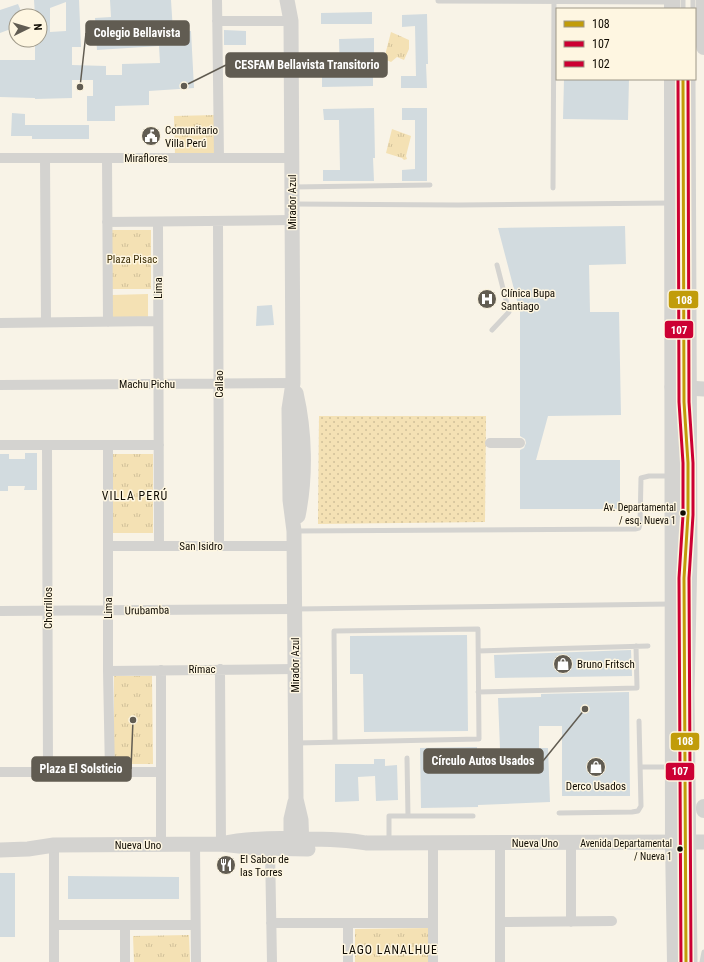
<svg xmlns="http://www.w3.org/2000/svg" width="704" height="962" font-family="'Roboto Condensed',sans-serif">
  <defs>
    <pattern id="grass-dots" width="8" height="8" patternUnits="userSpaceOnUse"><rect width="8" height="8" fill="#f4e1b4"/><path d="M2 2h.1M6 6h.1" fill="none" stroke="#d0c099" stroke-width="1.8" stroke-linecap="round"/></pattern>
    <pattern id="park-tufts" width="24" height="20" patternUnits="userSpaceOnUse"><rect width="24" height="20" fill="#f4e1b4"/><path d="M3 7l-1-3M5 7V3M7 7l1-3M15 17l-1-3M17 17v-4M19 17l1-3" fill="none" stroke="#d0c099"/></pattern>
  </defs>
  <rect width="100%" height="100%" fill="#f8f3e7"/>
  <path fill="url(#grass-dots)" d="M319,416H486L485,522L318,524Z"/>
  <path fill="url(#park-tufts)" d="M391,32L409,40V49L404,60L397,57L391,62L384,59Z
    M216,115L217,156H175L174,116Z
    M392,129L411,136L406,156L407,159L404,160L402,158L386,153Z
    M112,230H151V289H112Z
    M111,454H153V533H111Z
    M114,676H152L153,764H114Z
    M430,928L431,962H355V929Z
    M189,935L190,962H134L133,936Z"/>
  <path fill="#f4e1b4" d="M148,294V318H112V295Z"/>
  <path fill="#d2dbdf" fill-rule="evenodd" d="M34,0H79L81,47H72V65L106,66V75H122V64L160,63L159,46L97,50L95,18L111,17L110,0H171L173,32L191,31L194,88L149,91V105L115,106V121H87V96H93V80H72V98L35,99V98L0,97V60H35V40H40V16H35ZM66,2V31L50,32V8Z
    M18,4L23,16H16V27L0,33V10Z
    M372,12V24H321V13Z
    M427,14L428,64H426L427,88H401V76H416L415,26L402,27V15Z
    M224,30L246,31V45H224Z
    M374,38V64H373V86L322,87V75H340L339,39Z
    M564,79H629L628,120L563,119Z
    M374,108L375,158H373L374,181H323V170H340L339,120H324L323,109Z
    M402,108H427V181H402V170L415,169V120H402Z
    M12,113L25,114V125H89V139H32V136H11Z
    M625,226L626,264L589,265L590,312H619L621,415L548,416L536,460H620V509H520V450L524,448L526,443L525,439L520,436V312L498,228Z
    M272,305L274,325L256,326L257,306Z
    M25,453H37V490H24L25,486H8V491H0V454H9V459H25Z
    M467,635L468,731L364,732L363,674H350V636Z
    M631,650L632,676L495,678L494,655Z
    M629,692L630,796H562V726H539V748H548L550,802L478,805V807L421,808L420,748L477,747V750L500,749L498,698L541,697V694Z
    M374,759H385V766L397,765L398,800L376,801L375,776L358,777L359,801L335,802V764H374Z
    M221,861H230V868H221Z
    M0,873H15V937H0Z
    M68,876L179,877V899H68Z"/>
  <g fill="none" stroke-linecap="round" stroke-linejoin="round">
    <path stroke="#d4d3d0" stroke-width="5" d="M693,0V9
      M438,1L669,2
      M683,9V0
      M683,79L684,402L688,463V515L684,578L686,962
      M693,79L695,554L692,694L695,962
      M293,187L430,185
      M553,188L554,0
      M293,204L458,205L671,203
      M492,330L509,312L497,265
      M295,531L635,529L639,528L640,524L641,478L649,476H670
      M296,609L670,604
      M478,651L648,646
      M478,692L637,688L636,646
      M297,743L479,739L478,629L334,631L335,742
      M407,758L408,816
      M640,767H670
      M559,813L632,812L638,811L641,806L639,721
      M389,842V816H473
      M702,962L704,952"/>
    <path stroke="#d4d3d0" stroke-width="10" d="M217,0L219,158
      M217,21H291
      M0,158H292
      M45,158L46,322
      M107,158L108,322
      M218,221L219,546
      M107,222L292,220
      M158,222L159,546
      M0,323L158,321
      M0,385L293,383
      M490,443H520
      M0,445H159
      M47,445L48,772
      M108,445V671L110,772
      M108,546H294
      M0,611L295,609
      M220,669L221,844
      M108,671L295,669
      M0,772H161
      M433,843V962
      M500,843V962
      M195,844L196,962
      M54,845V962
      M161,845V670
      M270,849L272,962
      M500,922L612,921
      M571,922V842
      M271,923H433
      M348,923V962
      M54,925H195
      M125,925V962"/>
    <path stroke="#d4d3d0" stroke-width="15" d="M287,0L291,21L293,383L289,409L290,500L294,531L296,799L301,820L302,849
      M672,387L704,389
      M296,393C305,432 306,477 298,516
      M221,844C248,838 274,838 301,839C323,839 345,839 366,843L704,842
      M291,847V819L295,802
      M0,850L28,849L54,845L221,844L257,848L308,849"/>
    <path stroke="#d4d3d0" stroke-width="16" d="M672,0V9
      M704,0V47
      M672,79L673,842L675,962
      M704,807V810"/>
    <g stroke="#fef6e1" stroke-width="6">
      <path id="bus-1" d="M683,79L684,402L688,463V515L684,578L686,962"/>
    </g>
    <g stroke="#fef6e1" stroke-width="6">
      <path id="bus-2" d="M678,79L679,402L683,463V515L679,578L681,962"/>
    </g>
    <g stroke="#fef6e1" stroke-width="6">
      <path id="bus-3" d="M688,79L689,402L693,463V515L689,578L691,962"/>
    </g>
    <use href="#bus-1" stroke="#c19c0a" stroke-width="3"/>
    <use href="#bus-2" stroke="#c03" stroke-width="3"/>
    <use href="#bus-3" stroke="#c03" stroke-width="3"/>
  </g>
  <defs>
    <g id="civic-disc" transform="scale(1)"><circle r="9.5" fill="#615c52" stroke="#fef6e1"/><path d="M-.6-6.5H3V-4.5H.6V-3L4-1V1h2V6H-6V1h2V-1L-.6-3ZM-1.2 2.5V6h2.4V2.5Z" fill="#fff"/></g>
    <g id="hospital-disc" transform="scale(1)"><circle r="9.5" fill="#615c52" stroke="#fef6e1"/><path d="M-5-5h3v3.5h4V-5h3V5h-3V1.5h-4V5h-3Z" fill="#fff"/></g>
    <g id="shop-disc" transform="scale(1)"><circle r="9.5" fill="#615c52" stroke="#fef6e1"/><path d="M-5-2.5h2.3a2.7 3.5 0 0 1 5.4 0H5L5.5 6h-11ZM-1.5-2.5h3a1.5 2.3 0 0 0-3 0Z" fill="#fff"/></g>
    <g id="restaurant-disc" transform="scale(1)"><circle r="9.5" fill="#615c52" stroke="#fef6e1"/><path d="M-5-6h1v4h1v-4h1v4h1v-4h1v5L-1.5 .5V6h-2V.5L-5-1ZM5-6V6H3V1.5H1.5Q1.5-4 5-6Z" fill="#fff"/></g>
  </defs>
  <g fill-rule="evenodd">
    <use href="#civic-disc" x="151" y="136"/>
    <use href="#hospital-disc" x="487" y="299"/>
    <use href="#shop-disc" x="563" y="664"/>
    <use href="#shop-disc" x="596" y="767"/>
    <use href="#restaurant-disc" x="226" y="865"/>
  </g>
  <g fill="#0f0b02" stroke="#fef6e1" stroke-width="1.5">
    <circle cx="683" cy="513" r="3.5"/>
    <circle cx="680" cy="849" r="3.5"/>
  </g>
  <g text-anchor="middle" stroke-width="3" stroke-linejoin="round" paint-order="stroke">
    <g font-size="10" fill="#0f0b02" stroke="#fef6e1" text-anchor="end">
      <text x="676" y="511">Av. Departamental<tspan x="676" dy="13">/ esq. Nueva 1</tspan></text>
      <text x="672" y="847">Avenida Departamental<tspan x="672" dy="13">/ Nueva 1</tspan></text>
    </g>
    <g font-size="11" fill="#0f0b02" stroke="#fef6e1" text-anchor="start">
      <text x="165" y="134">Comunitario<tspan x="165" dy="13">Villa Perú</tspan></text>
      <text x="501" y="297">Clínica Bupa<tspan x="501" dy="13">Santiago</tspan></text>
      <text x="577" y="668">Bruno Fritsch</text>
      <text x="596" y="790" text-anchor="middle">Derco Usados</text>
      <text x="240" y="863">El Sabor de<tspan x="240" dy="13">las Torres</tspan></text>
    </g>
    <g font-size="11" fill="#0f0b02" stroke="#fef6e1">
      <text x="146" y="162">Miraflores</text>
      <text transform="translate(292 202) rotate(-90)" y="4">Mirador Azul</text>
      <text transform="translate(158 288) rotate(-90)" y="4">Lima</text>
      <text x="147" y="388">Machu Pichu</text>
      <text transform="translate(219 384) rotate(-90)" y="4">Callao</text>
      <text x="201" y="550">San Isidro</text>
      <text transform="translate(48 608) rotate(-90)" y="4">Chorrillos</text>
      <text transform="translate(108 608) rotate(-90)" y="4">Lima</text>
      <text transform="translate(147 610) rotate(-1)" y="4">Urubamba</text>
      <text transform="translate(295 665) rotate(-90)" y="4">Mirador Azul</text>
      <text x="202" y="673">Rímac</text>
      <text x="535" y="847">Nueva Uno</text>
      <text x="138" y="849">Nueva Uno</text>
    </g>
    <g font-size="11" fill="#3e3008" stroke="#fef6e1">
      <text x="132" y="263">Plaza Pisac</text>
    </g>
    <g font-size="12" letter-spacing="1" fill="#0f0b02" stroke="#fef6e1">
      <text x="135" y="500">VILLA PERÚ</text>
      <text x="390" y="954">LAGO LANALHUE</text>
    </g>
  </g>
  <path fill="none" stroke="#615c52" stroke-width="1.5" d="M80 87L86 33M184 86L226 65M585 709L543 761M133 720L131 769"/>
  <g fill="#615c52" stroke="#fef6e1" stroke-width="1.5">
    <circle cx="80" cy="87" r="4"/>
    <circle cx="184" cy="86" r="4"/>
    <circle cx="585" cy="709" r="4"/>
    <circle cx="133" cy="720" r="4"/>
  </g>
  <g fill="#615c52" stroke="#615c52" stroke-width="1.5">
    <rect x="86" y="21" width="103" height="24" rx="4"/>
    <rect x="226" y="53" width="161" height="24" rx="4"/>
    <rect x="424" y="749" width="119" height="24" rx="4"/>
    <rect x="32" y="757" width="99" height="24" rx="4"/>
  </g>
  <g font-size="12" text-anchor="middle" font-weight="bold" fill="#fff">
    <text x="137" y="37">Colegio Bellavista</text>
    <text x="307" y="69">CESFAM Bellavista Transitorio</text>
    <text x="483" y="765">Círculo Autos Usados</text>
    <text x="81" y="773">Plaza El Solsticio</text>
  </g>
  <g stroke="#fef6e1" stroke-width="1.5">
    <rect x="668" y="290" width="31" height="19" rx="4" fill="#c19c0a"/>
    <rect x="664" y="320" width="30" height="19" rx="4" fill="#c03"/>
    <rect x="670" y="732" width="30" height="19" rx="4" fill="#c19c0a"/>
    <rect x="665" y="762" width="30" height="19" rx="4" fill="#c03"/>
  </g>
  <g font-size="11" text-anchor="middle" font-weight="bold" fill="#fff">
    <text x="684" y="304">108</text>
    <text x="679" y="334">107</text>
    <text x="685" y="745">108</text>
    <text x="680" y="775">107</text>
  </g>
  <rect x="556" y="8" width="140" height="72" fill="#fef6e1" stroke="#9e9888"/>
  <rect x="564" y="21" width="20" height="6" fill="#c19c0a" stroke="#9e9888"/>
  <text x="592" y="28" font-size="12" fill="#0f0b02">108</text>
  <rect x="564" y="41" width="20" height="6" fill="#cc0033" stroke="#9e9888"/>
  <text x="592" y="48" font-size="12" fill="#0f0b02">107</text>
  <rect x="564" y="61" width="20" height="6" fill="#cc0033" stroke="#9e9888"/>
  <text x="592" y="68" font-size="12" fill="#0f0b02">102</text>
  <g transform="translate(28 28) rotate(85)"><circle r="19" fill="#fef6e1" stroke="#9e9888"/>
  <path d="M0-3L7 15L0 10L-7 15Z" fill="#615c52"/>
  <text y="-6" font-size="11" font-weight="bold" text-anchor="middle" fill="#0f0b02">N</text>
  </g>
</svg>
